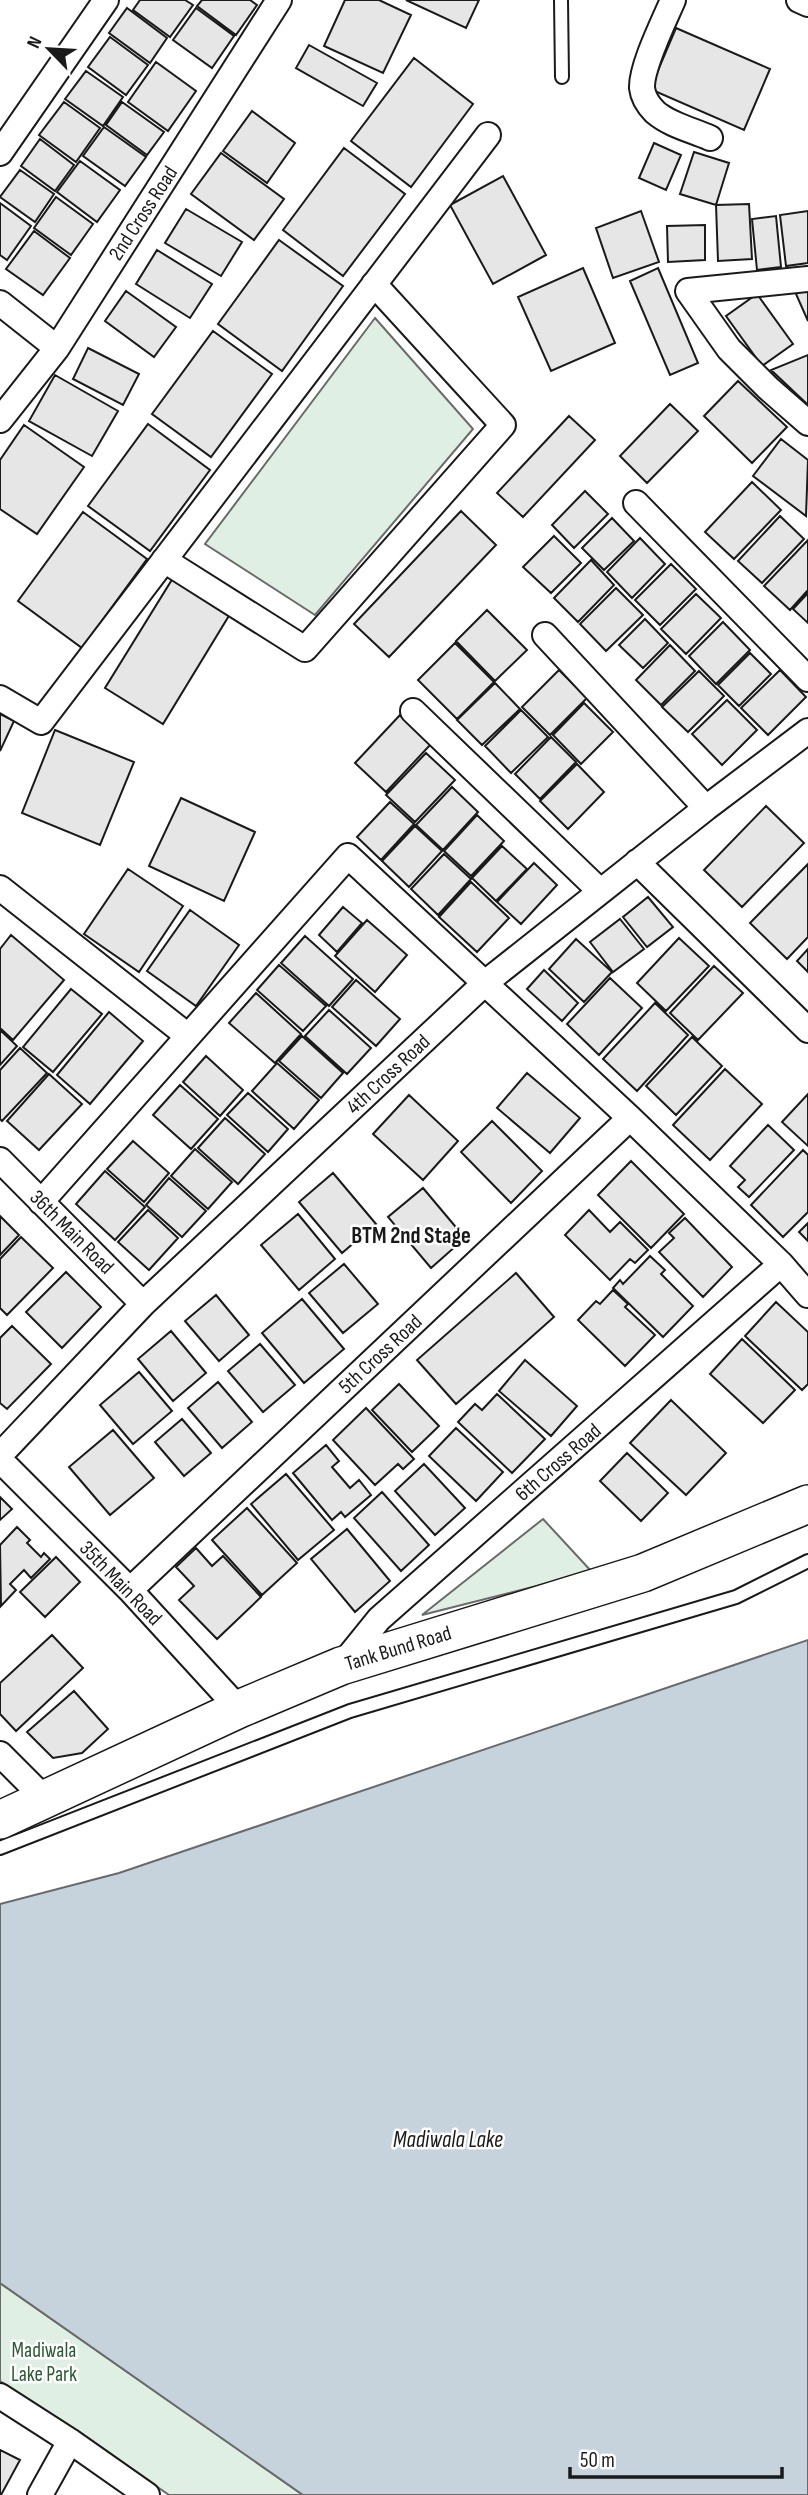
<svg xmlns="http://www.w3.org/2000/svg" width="808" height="2495" font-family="'Sofia Sans Condensed',sans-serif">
  <rect width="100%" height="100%" fill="#fff"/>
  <path fill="#e0efe3" stroke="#6a6a6a" stroke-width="2" d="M375,318L473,429L315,615L205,544Z
    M543,1519L592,1572L422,1615Z
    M0,2283L303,2495H169L79,2432L0,2381Z"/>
  <path fill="#c6d2dc" stroke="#6a6a6a" stroke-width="2" d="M808,1640V2495H303L0,2283V1904L119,1873Z"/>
  <path fill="#e6e6e6" stroke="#1a1a1a" stroke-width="2" d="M140,0H185L193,5L170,37L133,10Z
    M202,0H250L257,5L236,35L197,6Z
    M345,0H379L411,15L383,73L324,46Z
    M406,0H479L466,28Z
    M127,8L167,38L150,63L109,33Z
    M196,8L234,36L212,68L173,40Z
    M676,28L770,69L744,130L650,89Z
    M110,37L148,65L126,95L88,67Z
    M309,45L377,83L363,106L296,68Z
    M414,58L473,104L411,187L351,141Z
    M156,62L196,91L168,131L128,102Z
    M86,71L123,97L103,126L65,99Z
    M64,102L100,128L76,162L39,135Z
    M122,102L164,132L147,155L106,125Z
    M252,111L295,143L267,183L223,151Z
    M104,127L146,157L125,186L83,156Z
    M40,139L74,165L55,191L21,166Z
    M654,143L681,155L666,190L639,178Z
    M344,148L405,194L343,276L283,230Z
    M694,152L729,163L716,205L680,194Z
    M221,153L284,199L254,240L191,194Z
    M80,161L120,190L97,222L57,192Z
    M20,170L54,194L35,222L0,197Z
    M503,176L546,255L493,284L450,205Z
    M56,197L93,224L71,255L34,228Z
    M0,203L31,226L7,260L0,255Z
    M749,204L752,259L718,261L716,205Z
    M186,209L242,242L221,276L165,243Z
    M641,211L659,262L613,278L596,228Z
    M808,211V263L786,266L780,215Z
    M776,216L781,267L757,270L752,219Z
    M705,225V260L668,262L667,226Z
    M34,231L70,258L43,295L6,269Z
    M279,240L343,286L282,371L218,324Z
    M157,250L212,284L190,318L136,284Z
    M583,268L615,343L551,371L518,297Z
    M658,268L698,363L670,375L630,281Z
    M808,288V321L796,294Z
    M126,291L176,327L154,357L105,321Z
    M757,294L793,344L762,366L726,316Z
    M213,331L272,374L211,457L152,414Z
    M88,348L139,374L123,405L73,379Z
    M808,355V405L771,370Z
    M55,375L118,411L92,456L29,421Z
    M738,381L787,427L752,463L704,416Z
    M670,404L698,431L647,483L620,456Z
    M569,416L595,440L523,517L497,493Z
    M148,424L210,470L150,551L88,506Z
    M24,425L84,467L37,534L0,509V460Z
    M781,439L808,460L806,516L753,476Z
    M752,482L781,510L734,559L705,532Z
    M585,491L608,514L574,548L552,525Z
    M461,511L496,545L389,657L354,624Z
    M83,512L147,559L82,648L18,601Z
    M780,516L804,539L762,583L738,561Z
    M612,518L634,541L604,570L582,548Z
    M554,536L581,563L551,593L523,567Z
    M640,538L665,564L632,598L607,572Z
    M808,540V590L790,610L764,586Z
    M591,560L614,585L578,622L554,598Z
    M671,564L696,589L660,625L635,600Z
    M173,578L230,614L163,724L105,688Z
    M616,588L643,615L606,651L580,624Z
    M808,593V623L793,609Z
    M696,594L721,618L686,654L661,629Z
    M487,610L527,650L495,681L456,641Z
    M645,619L668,643L643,668L619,645Z
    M723,622L750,650L716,684L689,656Z
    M455,643L494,682L457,719L418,680Z
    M670,645L695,671L661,705L636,680Z
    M750,653L771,674L739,706L718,685Z
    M559,670L587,698L550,735L522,707Z
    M780,670L806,697L768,735L741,708Z
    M699,671L724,696L688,732L662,707Z
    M495,683L520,709L482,745L457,720Z
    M727,700L757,730L722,765L692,734Z
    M584,703L613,732L581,764L553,735Z
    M521,710L548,737L511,773L485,746Z
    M0,714L14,721L0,751Z
    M400,715L431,744L386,792L355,763Z
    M55,730L134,762L100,845L22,813Z
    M551,737L576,762L540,799L515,774Z
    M426,753L455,780L415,822L386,795Z
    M577,764L604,792L568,829L540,801Z
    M452,787L478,812L443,850L416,825Z
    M181,798L255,832L224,901L149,866Z
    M390,802L414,824L381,860L357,837Z
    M766,806L804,843L742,907L704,870Z
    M477,815L504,841L471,876L444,851Z
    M415,826L442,851L409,887L382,861Z
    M502,846L527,869L496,901L472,878Z
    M444,854L471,879L438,915L411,889Z
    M534,863L557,885L521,924L497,902Z
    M808,864V937L787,959L750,923Z
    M128,869L183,906L139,972L84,934Z
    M471,882L509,918L477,952L439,917Z
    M648,897L673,927L647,947L623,917Z
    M343,907L362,923L337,952L319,935Z
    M190,910L239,945L196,1006L147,971Z
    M620,919L644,949L613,972L590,942Z
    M367,920L407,955L375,992L335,956Z
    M11,935L64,980L13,1040L0,1028V949Z
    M305,936L353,979L329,1006L281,963Z
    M679,938L709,966L666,1011L637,983Z
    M576,939L612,972L584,1002L549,969Z
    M808,949V972L797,961Z
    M279,965L326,1006L303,1031L257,990Z
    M714,966L743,993L698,1040L670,1013Z
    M544,970L578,1003L562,1021L527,989Z
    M610,978L642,1008L599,1055L567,1024Z
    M356,980L400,1019L376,1046L332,1007Z
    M71,989L102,1014L53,1072L23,1047Z
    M256,993L301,1034L275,1063L229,1023Z
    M655,1003L688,1035L637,1091L603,1059Z
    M329,1010L371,1048L347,1074L305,1036Z
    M109,1012L143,1041L90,1104L57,1075Z
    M0,1030L17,1046L0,1065Z
    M302,1036L343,1073L321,1098L279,1061Z
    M692,1037L722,1066L676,1115L646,1086Z
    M20,1048L47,1073L2,1121L0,1119V1070Z
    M206,1056L243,1090L220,1116L183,1082Z
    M277,1063L319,1100L294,1129L252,1091Z
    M725,1069L762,1104L710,1160L673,1125Z
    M527,1073L580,1118L550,1153L497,1108Z
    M49,1074L82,1104L39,1150L7,1121Z
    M180,1085L218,1119L191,1149L153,1115Z
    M248,1093L288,1129L268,1152L227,1115Z
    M808,1094V1146L782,1122Z
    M409,1095L458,1141L423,1180L373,1134Z
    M225,1118L265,1154L238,1184L198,1148Z
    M492,1121L542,1171L511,1203L461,1152Z
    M768,1125L794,1150L749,1197L738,1187L745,1180L730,1166Z
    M133,1141L169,1173L144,1202L107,1169Z
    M195,1149L232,1182L208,1209L171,1176Z
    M803,1150L808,1155V1212L783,1237L751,1205Z
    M631,1161L684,1214L651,1248L598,1195Z
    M105,1171L145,1207L115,1240L76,1204Z
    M333,1173L376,1224L342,1253L299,1202Z
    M169,1178L206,1211L182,1237L146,1205Z
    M423,1188L465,1238L431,1268L388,1217Z
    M148,1210L178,1238L149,1270L118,1242Z
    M589,1210L610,1232L620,1222L648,1250L635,1263L630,1259L610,1280L565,1235Z
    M298,1214L335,1259L299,1290L261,1245Z
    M0,1216L19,1235L0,1255Z
    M685,1218L732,1267L703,1297L659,1252L674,1238L669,1233Z
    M808,1223V1241L799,1232Z
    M21,1237L53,1268L7,1315L0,1308V1259Z
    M650,1256L665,1270L661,1274L693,1306L663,1337L613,1288L620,1280L623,1284Z
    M344,1264L378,1304L343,1333L309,1293Z
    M66,1272L101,1307L62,1348L26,1312Z
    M516,1273L554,1317L456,1404L417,1360Z
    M613,1290L628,1304L625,1307L655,1335L625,1366L578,1320L596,1301L600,1304Z
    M216,1295L249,1335L219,1361L185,1321Z
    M302,1299L344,1349L304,1383L262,1333Z
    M776,1302L808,1332V1384L802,1390L745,1336Z
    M12,1326L51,1364L7,1409L0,1403V1338Z
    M171,1331L206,1373L173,1401L138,1359Z
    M742,1339L795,1390L763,1423L710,1374Z
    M260,1344L295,1385L263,1412L228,1371Z
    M525,1360L577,1406L551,1436L499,1391Z
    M139,1372L172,1411L133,1444L100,1405Z
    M218,1382L252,1422L222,1448L188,1408Z
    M399,1384L439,1426L412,1452L372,1410Z
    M497,1394L545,1439L512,1473L458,1422L475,1404L482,1410Z
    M671,1400L726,1453L686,1495L630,1443Z
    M366,1408L414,1459L403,1469L398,1464L375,1485L333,1440Z
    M182,1419L211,1453L184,1476L155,1442Z
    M456,1428L503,1472L476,1501L429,1456Z
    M113,1430L154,1478L110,1515L69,1467Z
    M326,1445L339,1461L332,1467L350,1488L359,1480L371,1495L345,1517L341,1512L332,1520L293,1473Z
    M627,1453L668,1493L641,1521L600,1481Z
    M424,1464L465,1508L435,1535L395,1491Z
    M286,1474L334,1530L298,1560L251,1504Z
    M382,1492L429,1545L401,1571L354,1518Z
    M0,1497L12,1509L0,1520Z
    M247,1508L297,1563L262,1595L212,1540Z
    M17,1527L30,1540L27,1543L41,1557L44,1553L50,1559L31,1578L24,1570L10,1584L16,1590L1,1606L0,1545Z
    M347,1529L390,1581L355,1612L311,1559Z
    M196,1548L212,1566L223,1556L261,1597L217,1639L179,1600L194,1586L176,1567Z
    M56,1557L80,1582L45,1617L20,1592Z
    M52,1635L83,1668L16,1731L0,1714V1683Z
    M74,1691L108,1729L82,1753L53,1758L27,1732Z
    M0,2450L20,2460L1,2495H0Z"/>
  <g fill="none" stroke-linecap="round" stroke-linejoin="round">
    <g stroke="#1a1a1a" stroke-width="16">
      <path id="service" d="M561,0L562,77
        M0,1848L350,1711L736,1597L808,1561"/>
    </g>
    <g stroke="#1a1a1a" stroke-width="28">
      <path id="minor" d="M673,0C664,21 641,67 642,88C643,97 649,106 655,112C670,125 692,130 710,138
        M799,0L808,4
        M0,153L106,0
        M808,279L688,291L729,349L768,388L808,423
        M0,303L57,348
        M0,420L57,348L279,0
        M636,503L808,679
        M164,560L305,649L503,425L374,284
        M545,635L706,808
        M0,698L41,722L488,135
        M413,711L600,891
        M637,862L808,1030
        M0,888L188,1036
        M0,1160L143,1304
        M41,1202L348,856L630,1118L781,1264L808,1295
        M0,1455L143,1304L485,983L706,808L808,731
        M0,1460L130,1590L239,1709
        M130,1590L630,1118
        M341,1666L379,1619L781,1264
        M0,1754L46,1800
        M0,2396L70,2441L147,2495
        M40,2495L70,2441"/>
    </g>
    <g stroke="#1a1a1a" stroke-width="40">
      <path id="secondary" d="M0,1820L239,1709L341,1666L643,1573L808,1504"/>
    </g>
    <use href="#service" stroke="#fff" stroke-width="12"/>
    <use href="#minor" stroke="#fff" stroke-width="24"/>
    <use href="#secondary" stroke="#fff" stroke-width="37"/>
  </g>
  <g text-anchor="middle" stroke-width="5" stroke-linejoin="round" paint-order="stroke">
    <g font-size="21" fill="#1a1a1a" stroke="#fff">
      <text transform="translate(143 213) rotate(-57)" y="7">2nd Cross Road</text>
      <text transform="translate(388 1074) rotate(-43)" y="7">4th Cross Road</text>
      <text transform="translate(72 1232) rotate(45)" y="7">36th Main Road</text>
      <text transform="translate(380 1354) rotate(-43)" y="7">5th Cross Road</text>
      <text transform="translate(558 1462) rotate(-41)" y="7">6th Cross Road</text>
      <text transform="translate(121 1583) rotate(46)" y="7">35th Main Road</text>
      <text transform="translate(398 1648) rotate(-17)" y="7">Tank Bund Road</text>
    </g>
    <g font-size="21" fill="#2b5a34" stroke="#fff">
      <text x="44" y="2357">Madiwala<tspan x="44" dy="24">Lake Park</tspan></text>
    </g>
    <g font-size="23" font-weight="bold" fill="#1a1a1a" stroke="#fff">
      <text x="411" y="1243">BTM 2nd Stage</text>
    </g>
    <g font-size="23" font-style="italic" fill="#1a1a1a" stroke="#fff">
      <text x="448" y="2147">Madiwala Lake</text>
    </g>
  </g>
  <g transform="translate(49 49) rotate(295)" stroke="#ffffff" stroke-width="5" paint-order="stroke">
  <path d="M0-5L12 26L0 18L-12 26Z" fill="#1a1a1a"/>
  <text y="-10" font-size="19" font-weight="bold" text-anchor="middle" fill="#1a1a1a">N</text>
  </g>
  <path d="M570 2467v10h212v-10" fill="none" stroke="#1a1a1a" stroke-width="3.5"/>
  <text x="580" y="2467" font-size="21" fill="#1a1a1a" stroke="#ffffff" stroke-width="5" paint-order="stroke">50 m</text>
</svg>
